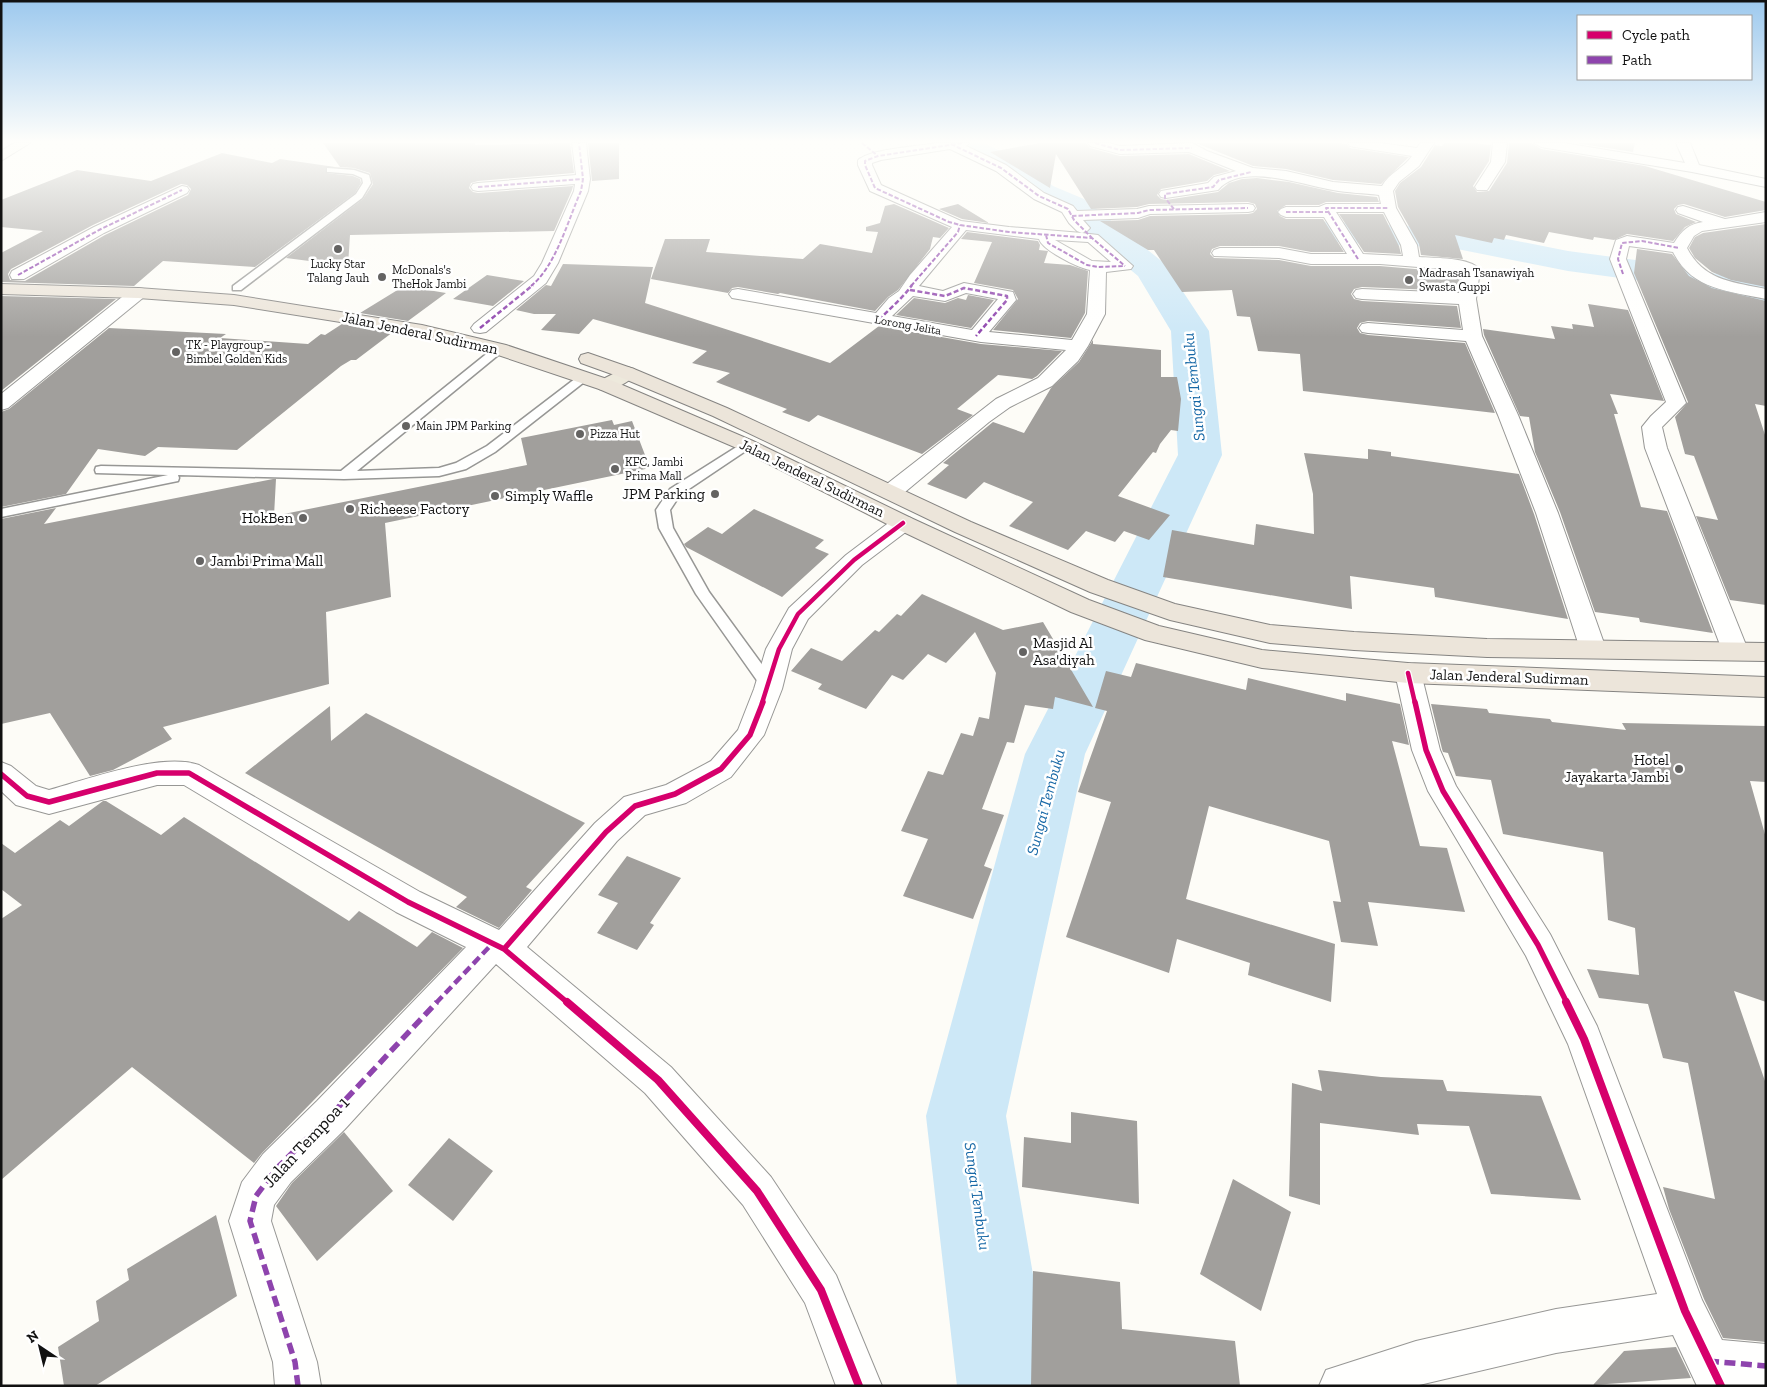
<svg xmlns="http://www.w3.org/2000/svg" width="1767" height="1387" font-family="'Zilla Slab',serif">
  <rect width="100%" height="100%" fill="#fdfcf7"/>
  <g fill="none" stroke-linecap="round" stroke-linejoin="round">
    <path fill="#cde8f7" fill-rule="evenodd" d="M949,143H984L1029,165L1053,186L1084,199L1164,263L1209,331L1222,455L1085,754L1006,1116L1052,1386H957L926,1116L1025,754L1178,455L1171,331L1138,276L1062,213L1031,198L1009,177L953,149Z
      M1270,219L1452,228L1568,251L1688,267L1766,286V308L1687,287L1568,271L1452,248L1270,239L1259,236L1254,229L1259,222Z"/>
  </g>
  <path fill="#a19f9c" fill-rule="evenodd" d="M323,143H475V145L570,143L574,173L478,181L471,183L469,188L473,192L478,193L573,186L572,190L554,231L350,235L348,266L286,258L363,199L373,184L370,173L354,168L340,167Z
    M588,143H619V179L592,181Z
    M1040,143H1086L1090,148L1120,156L1189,154L1230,171L1214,175L1207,181L1161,189L1157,195L1161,199L1166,200L1218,192L1229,183L1242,179L1257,178L1289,182L1338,193L1377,197L1379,202H1326L1319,205H1286L1277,211L1280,216L1286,219H1323L1344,252H1311L1279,246H1220L1212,249L1210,254L1214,258L1279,260L1311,266H1380L1461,273L1457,291L1362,287L1354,289L1351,294L1354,299L1362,301L1457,306L1461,328L1368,321L1360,323L1357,328L1360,333L1368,335L1465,343L1495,413L1303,391L1300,354L1258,351L1250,317L1237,316L1232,290L1182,292L1154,250H1148L1100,221L1138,220L1150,216L1248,214L1253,213L1257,209L1255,204L1248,202L1149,204L1137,207L1091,209L1056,154L1050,188L990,152Z
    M1196,143H1339L1347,144L1350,148L1409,157L1381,184L1333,180L1286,169L1253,166Z
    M1444,143H1475L1491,145L1489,161L1473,186L1477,192L1489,191L1507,163L1509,143H1532L1541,149L1645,166L1766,202V210L1725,217L1684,204L1678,205L1674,209L1676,214L1696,222L1685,227L1673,241L1627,234L1614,240L1594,237L1593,240L1549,232L1544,243L1506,235L1504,240L1494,238L1492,243L1455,235L1463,259L1421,255L1419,244L1398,207L1395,191L1400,183L1421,167L1435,145L1442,146Z
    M1575,143H1635L1633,152Z
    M222,153L272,163L280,159L335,167H326V173L353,176L360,179L361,183L355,193L255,267L163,261L134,286L1,282V253L43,231L1,227V200L77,170L151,181ZM181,184L187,185L191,189L188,195L105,235L25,281L10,280L8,274L11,269L93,225Z
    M894,204L949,228L940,238L933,237L930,249L898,290L888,297L875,311L780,293L778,294L738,287L732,288L728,293L651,279L665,239H710L706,252L803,259L820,244L872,253L878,232L866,231V227L880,223L885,206Z
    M958,204L989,223L962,219L939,209Z
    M1339,214H1383L1399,246L1401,254L1364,252Z
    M1766,224V287L1731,280L1712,272L1695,258L1689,248L1695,237L1703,233Z
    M967,232L1038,241L1040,245L1039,250L1048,251L1044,263L1070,265L1088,271L1085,313L1071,338L993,330L1018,299L1013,290L974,283L992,242L961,239Z
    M1637,249L1672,254L1689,276L1712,288L1766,301V406L1755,404L1766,438V605L1730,600L1696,516L1718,520L1694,456L1685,454L1675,417L1688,402L1634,273Z
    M563,264L653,267L645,303L830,363L879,326L981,344L1062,351L1037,376L1032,379L998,375L957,409L973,415L922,454L818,415L809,422L782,412L787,409L716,382L730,373L692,363L707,351L593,319L579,334L541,330L556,314H534L516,310L546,285L551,286Z
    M487,275L524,281L493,306L453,299Z
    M404,286L446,293L408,321L360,313Z
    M968,295L994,300L971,328L896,315L914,298L945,303L958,298L966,300Z
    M1,296L116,299L1,391Z
    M1588,304L1628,310L1664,401L1610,394L1618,414H1614L1641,507L1667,511L1713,633L1640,622L1639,618L1595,612L1560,512L1535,452L1529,417L1520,416L1484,335L1483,329L1555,339L1551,326L1573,329L1572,324L1594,327Z
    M342,324L393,332L356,360H351L341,366L237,450L158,447L145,456L98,449L66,494L1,507V412L9,409L109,328L226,334L220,338L308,344L321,334L325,335Z
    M1093,340V344L1161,350V377H1177L1181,399L1178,431L1171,430L1160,444L1156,453L1153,452L1118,496L1170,515L1149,540L1124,531L1115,542L1086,531L1068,550L1009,526L1033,502L984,482L966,499L927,484L949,465L943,463L993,422L1024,433L1051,388L1079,362Z
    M612,420L614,425L632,421L650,468L385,523L391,597L326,612L329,684L163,727L172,739L113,770L90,776L50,713L1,724V519L56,508L44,524L273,479H276L274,516L527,465L521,438Z
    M1368,449L1391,452V456L1519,474L1534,514L1568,619L1435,597L1434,588L1350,576L1352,609L1163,577L1172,530L1254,545L1256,524L1314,534L1313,494L1304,453L1368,459Z
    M754,509L824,540L815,548L829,554L782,597L686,547L684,544L708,527L722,534Z
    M922,594L1003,630L1043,622L1093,707L1055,697L1053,709L1025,705L1014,743L1007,742L982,809L1004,815L984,866L992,869L973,919L903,896L928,839L901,831L928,771L943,775L961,733L973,736L979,717L989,719L996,673L975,632L946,663L928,654L903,680L892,675L866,709L818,689L822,684L791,671L811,648L842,661L875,630L879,632L897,614L901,616Z
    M1136,663L1246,690L1248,678L1346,701V693L1400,704L1409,745L1392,741L1420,846L1447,848L1465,912L1368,902L1378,946L1341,942L1333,901L1341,902L1329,841L1209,806L1186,899L1335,944L1331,1002L1248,975L1250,963L1177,939L1169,973L1066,937L1111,802L1078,792L1107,711L1095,708L1106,671L1131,677Z
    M1431,704L1487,709L1489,713L1550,719L1552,722L1626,730L1622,723L1766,726V782L1750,781L1766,838V1002L1734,991L1766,1084V1342L1723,1338L1704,1299L1669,1209L1663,1187L1715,1199L1688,1063L1663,1058L1648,1004L1599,998L1587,969L1639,975L1635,928L1608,920L1603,852L1503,834L1491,780L1456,776L1448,753L1443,752L1442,749Z
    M330,706L331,741L366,713L585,823L526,887L532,890L499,928L456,907L467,897L245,773Z
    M103,801H106L161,835L184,817L349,921L359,911L417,947L432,932L463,948L262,1153L254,1163L132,1067L1,1180V919L22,905L1,889V843L15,853L60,820L69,826Z
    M627,856L681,878L650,923L654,925L637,950L597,933L618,903L598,895Z
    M1318,1070L1381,1077L1443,1080L1447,1091L1541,1096L1581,1200L1491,1194L1469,1126L1417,1124L1419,1135L1320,1123V1205L1289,1196L1292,1083L1322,1091Z
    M1071,1112L1137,1121L1139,1204L1022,1187L1024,1137L1071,1143Z
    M344,1132L393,1191L317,1261L276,1206L292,1183Z
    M449,1138L493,1171L453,1221L408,1185Z
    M1233,1179L1291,1212L1261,1311L1200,1274Z
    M216,1215L237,1296L95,1386H64L58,1347L99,1321L96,1301L129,1280L127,1269Z
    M1033,1271L1120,1282L1122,1329L1235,1341L1240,1386H1031Z
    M1676,1347L1691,1378L1593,1385L1624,1351Z"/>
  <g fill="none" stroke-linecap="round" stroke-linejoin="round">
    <g stroke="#979795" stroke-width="3">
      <path id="service" d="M327,168L354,170L369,175L371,183L362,198L241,290H233V286L356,194L363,183L362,178L353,174L330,172H327Z
        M499,346L504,349L503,351L357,471L439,468L456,463L487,446L580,375H588L590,377L588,379L495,452L466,469L439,476L344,479L178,475L179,478L178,481L173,482L1,517V509L168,475L96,473L95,470L96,467L101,466L341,471L495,347Z
        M746,441L752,445L750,448L680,495L670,510L673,528L709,592L777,685L775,689L769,691L763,689L696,594L659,528L656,510L670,489Z"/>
    </g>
    <g stroke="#979795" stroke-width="2">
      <path id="minor" d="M572,143H586L590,179L588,191L558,263L546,283L486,332L480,333L474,332L471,328L474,324L534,276L542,263L574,191L575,184L478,191L473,190L471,187L473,184L478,183L576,175Z
        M937,143H969L966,146L1006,165L1044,193L1073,206L1077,211L1137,209L1149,206L1248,204L1253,205L1255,208L1253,211L1248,212L1150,214L1138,218L1083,220L1090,228L1087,231L1082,233L1098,235L1133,266L1131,269L1106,272L1105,314L1088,346L1078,361L1052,386L1010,407L989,422L899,497L891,499L883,497L880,492L883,487L996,399L1038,378L1066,350L981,342L738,299L732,298L729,294L732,290L738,289L876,313L889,298L899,291L910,275L952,227L870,191L858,165C858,161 857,160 861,158C874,149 920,146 937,143ZM950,149L996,171L1034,199L1062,212L1069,223L1077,231L1082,233L1009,227L961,221L881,185L872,165V163L881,160ZM966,230L1039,239C1042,250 1078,268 1090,270L1087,314L1072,340L989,332L1016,300L1013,292L964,283L943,291L919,286ZM1055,240L1088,242L1111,262L1092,261ZM966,293L998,299L972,330L892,316L913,296L945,301Z
        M1088,143H1109L1120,146L1192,143L1207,151L1253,168L1286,171L1333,182L1382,186C1389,173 1404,168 1412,156L1355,147L1350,146L1348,143H1380L1417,148L1420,143H1434L1419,166L1399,182L1393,191L1396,208L1417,245L1419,257C1434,258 1471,257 1480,270L1476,299L1482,336L1518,415L1558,513L1606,649L1602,656L1593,658L1584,656L1580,649L1536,513L1498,415L1466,341L1368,333L1362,332L1359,328L1362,324L1368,323L1463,330L1459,304L1362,299L1356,298L1353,294L1356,290L1362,289L1459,293L1463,272L1456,270L1380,264H1311L1279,258L1214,256L1212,253L1214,250L1220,248H1279L1311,254H1347L1324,217H1286L1281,215L1278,212L1281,209L1286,207H1319L1326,204H1381L1379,195C1364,193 1348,193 1333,190C1302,185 1242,162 1218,190L1166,198L1161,197L1159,194L1161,191L1208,183L1214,177L1236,171L1189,152L1120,154L1090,146ZM1336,212H1384L1401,245L1403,256L1363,254Z
        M1493,143H1507L1505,162L1487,190H1477L1475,187L1491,162Z
        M1534,143H1564L1685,163L1676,143H1690L1699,165L1766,179V187L1692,172L1541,147Z
        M182,186L187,187L189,190L187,193L104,233L24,279H12L10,275L12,271L94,227Z
        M1683,206L1725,219L1766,212V222L1702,231L1694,236L1687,248C1704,281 1733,282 1766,289V299C1728,291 1692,290 1673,252L1629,246L1626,259L1686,403L1662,427L1667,448L1748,650L1744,657L1735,659L1726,657L1722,650L1645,448L1642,427L1651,416L1666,402L1610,259L1616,240L1627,236L1674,243C1682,230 1689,224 1703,222L1678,213L1676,210L1678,207Z
        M138,288L144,289L147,293L144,297L8,408L1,410V394L132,289Z
        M903,516L911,518L915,523L911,528L862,565L808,619L792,649L782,689L764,735L731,777L686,803L645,815L617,841L527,947L671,1067L771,1177L836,1275L882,1386H836L805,1303L743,1205L645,1093L496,964L345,1129L291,1182L274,1205L271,1221L317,1362L321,1386H275L273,1362L229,1221L242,1182L263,1154L317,1101L466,947L396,912L184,785H157L49,814L16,805L1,791V762L11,766L36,786L49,790C89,779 161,752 199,765L420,892L499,930L595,823L624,797L666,785L711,761L738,730L754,689L766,649L789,608L846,555L895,518Z
        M1408,663L1418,666L1421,673L1440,750L1456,786L1550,934L1597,1026L1702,1300L1722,1340L1766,1344V1386H1697L1673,1335L1556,1353L1415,1386H1319L1326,1370L1416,1341L1556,1309L1657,1294L1568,1044L1526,956L1428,791L1412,750L1395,673L1398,666Z"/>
    </g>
    <g stroke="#8e8d8b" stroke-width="2">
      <path id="secondary" d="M14,143H30L1,161V151Z"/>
    </g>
    <g stroke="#858482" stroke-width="2">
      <path id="primary" d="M627,367L634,369L637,373C629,383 611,392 599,389L596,385L599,381Z"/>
    </g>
    <g stroke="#858482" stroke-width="2">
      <path id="trunk" d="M1,284L138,288L234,295L422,325L506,345L613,381L753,441L911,518L1089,600L1159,626L1262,650L1408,663L1766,677V697L1408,683L1262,668L1145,640L1071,612L895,528L739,449L599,389L492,353L422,335L234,305L138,298L1,294Z
        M588,353L634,369L727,408L971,522L1108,580L1175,604L1270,625L1354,632L1487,639L1766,643V661L1487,657L1354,650L1270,643L1170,620L1090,592L955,532L713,416L620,377L581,363L579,359L581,355Z"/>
    </g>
    <use href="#service" fill="#fffffe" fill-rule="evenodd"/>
    <use href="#minor" fill="#fffffe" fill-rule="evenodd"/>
    <use href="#secondary" fill="#f6f4eb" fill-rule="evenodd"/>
    <use href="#primary" fill="#ede9dc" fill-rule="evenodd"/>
    <use href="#trunk" fill="#ece5da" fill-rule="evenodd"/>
    <path stroke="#8e44ad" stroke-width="2" stroke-dasharray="4.5 2" stroke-linecap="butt" d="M862,143L878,156
      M962,143L878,156L865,161V165L875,188L949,222L960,225L1009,232L1092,238L1125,266
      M1095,143L1120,150L1192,148
      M951,144L1001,168L1039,196L1068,209L1074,220L1092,238
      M478,187L583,179
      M1174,209L1165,198V194L1213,187L1219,180L1251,172
      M1286,212H1328
      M1072,216L1138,213L1149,210L1248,208
      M1046,235L1048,243L1087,265L1098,267L1125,266
      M1358,259L1326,208H1389
      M1623,274L1618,259L1622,243L1642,241L1679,248
      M18,275L99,230L182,190
      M531,286C556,266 568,220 581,191L583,179L579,143
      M911,286L958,232L960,225"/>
    <path stroke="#8e44ad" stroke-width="2.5" stroke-dasharray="5 2.5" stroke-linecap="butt" d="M910,290L945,296L964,288L1007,296V300L976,336
      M879,320C890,308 903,298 912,285
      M480,328L533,285"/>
    <path stroke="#8e44ad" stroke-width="4.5" stroke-dasharray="9 4.5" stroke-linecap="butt" d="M436,1003L492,944"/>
    <path stroke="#8e44ad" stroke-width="5.5" stroke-dasharray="11 5.5" stroke-linecap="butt" d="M1708,1361L1766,1366
      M298,1386L295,1362L250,1221L256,1196L277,1168L331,1115L437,1002"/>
    <g stroke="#fff" stroke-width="7">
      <path id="cycleway-far2" d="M1408,673L1415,703
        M762,703L779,649L798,614L854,560L903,523"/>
    </g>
    <g stroke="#fff" stroke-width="9">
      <path id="cycleway-far1" d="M1415,702L1426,750L1443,791L1538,945L1567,1003
        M1,774L27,796L49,802L157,773H189L408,902L504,949L568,1003
        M504,949L606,832L635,806L675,794L721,769L750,735L763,702"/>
    </g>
    <g stroke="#fff" stroke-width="11">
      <path id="cycleway" d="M567,1002L658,1080L757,1191L821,1290L859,1386
        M1566,1002L1584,1039L1685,1311L1721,1386"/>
    </g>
    <use href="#cycleway-far2" stroke="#d6006c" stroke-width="4.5"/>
    <use href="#cycleway-far1" stroke="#d6006c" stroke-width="5.5"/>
    <use href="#cycleway" stroke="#d6006c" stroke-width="8"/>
  </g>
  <linearGradient id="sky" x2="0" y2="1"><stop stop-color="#9dc9ee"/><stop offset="0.42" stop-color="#fefefb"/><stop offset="1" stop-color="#fefefb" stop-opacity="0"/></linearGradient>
  <rect width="1767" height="337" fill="url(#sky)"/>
  <g fill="#646362" stroke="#fff" stroke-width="2">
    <circle cx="338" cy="249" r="5"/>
    <circle cx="382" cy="277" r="5"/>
    <circle cx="1409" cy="280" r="5"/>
    <circle cx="176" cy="352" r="5"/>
    <circle cx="406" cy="426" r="5"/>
    <circle cx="580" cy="434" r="5"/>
    <circle cx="615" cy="469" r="5"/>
    <circle cx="715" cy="494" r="5"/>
    <circle cx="495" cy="496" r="5"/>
    <circle cx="350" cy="509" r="5"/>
    <circle cx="303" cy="518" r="5"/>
    <circle cx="200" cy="561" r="5"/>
    <circle cx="1023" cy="652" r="5"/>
    <circle cx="1679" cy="769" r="5"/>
  </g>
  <g text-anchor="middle" stroke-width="5" stroke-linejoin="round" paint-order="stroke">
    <g font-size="12" fill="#111" stroke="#fff" text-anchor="start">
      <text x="338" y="268" text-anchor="middle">Lucky Star<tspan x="338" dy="14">Talang Jauh</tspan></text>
      <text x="392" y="274">McDonals's<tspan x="392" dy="14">TheHok Jambi</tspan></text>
      <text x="1419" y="277">Madrasah Tsanawiyah<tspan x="1419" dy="14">Swasta Guppi</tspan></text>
      <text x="186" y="349">TK - Playgroup -<tspan x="186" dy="14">Bimbel Golden Kids</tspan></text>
      <text x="416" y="430">Main JPM Parking</text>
      <text x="590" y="438">Pizza Hut</text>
      <text x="625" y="466">KFC, Jambi<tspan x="625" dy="14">Prima Mall</tspan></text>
    </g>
    <g font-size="12" fill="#111" stroke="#fff">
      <text transform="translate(908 325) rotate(10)" y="4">Lorong Jelita</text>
    </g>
    <g font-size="15" fill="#111" stroke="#fff">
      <text transform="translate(420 333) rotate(12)" y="5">Jalan Jenderal Sudirman</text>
      <text transform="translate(812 478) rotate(26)" y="5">Jalan Jenderal Sudirman</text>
      <text transform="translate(1509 677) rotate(2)" y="5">Jalan Jenderal Sudirman</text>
    </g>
    <g font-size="15" fill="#111" stroke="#fff" text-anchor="start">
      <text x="705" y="499" text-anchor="end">JPM Parking</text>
      <text x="505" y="501">Simply Waffle</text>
      <text x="360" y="514">Richeese Factory</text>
      <text x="293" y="523" text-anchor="end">HokBen</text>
      <text x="210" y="566">Jambi Prima Mall</text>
      <text x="1033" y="648">Masjid Al<tspan x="1033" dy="17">Asa'diyah</tspan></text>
      <text x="1669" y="765" text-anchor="end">Hotel<tspan x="1669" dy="17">Jayakarta Jambi</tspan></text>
    </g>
    <g font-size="16" font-style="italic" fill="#1768a6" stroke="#fff">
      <text transform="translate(1193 387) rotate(-96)" y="6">Sungai Tembuku</text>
      <text transform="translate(1045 802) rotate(-75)" y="6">Sungai Tembuku</text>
      <text transform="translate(978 1196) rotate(82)" y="6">Sungai Tembuku</text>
    </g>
    <g font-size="18" fill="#111" stroke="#fff">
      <text transform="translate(306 1142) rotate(-47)" y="6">Jalan Tempoa 1</text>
    </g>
  </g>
  <rect width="1767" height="1387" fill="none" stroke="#111111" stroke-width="5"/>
  <rect x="1577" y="15" width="175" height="65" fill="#ffffff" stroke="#a0a0a0"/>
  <rect x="1587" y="31" width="25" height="8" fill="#d6006c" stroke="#a0a0a0"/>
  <text x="1622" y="40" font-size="15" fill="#111111">Cycle path</text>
  <rect x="1587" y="56" width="25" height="8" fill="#8e44ad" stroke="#a0a0a0"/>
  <text x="1622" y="65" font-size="15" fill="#111111">Path</text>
  <g transform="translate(40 1347) rotate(325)" stroke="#ffffff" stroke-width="4" paint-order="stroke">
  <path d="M0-4L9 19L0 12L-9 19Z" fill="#111111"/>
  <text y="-8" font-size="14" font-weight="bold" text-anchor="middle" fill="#111111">N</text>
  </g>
</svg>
